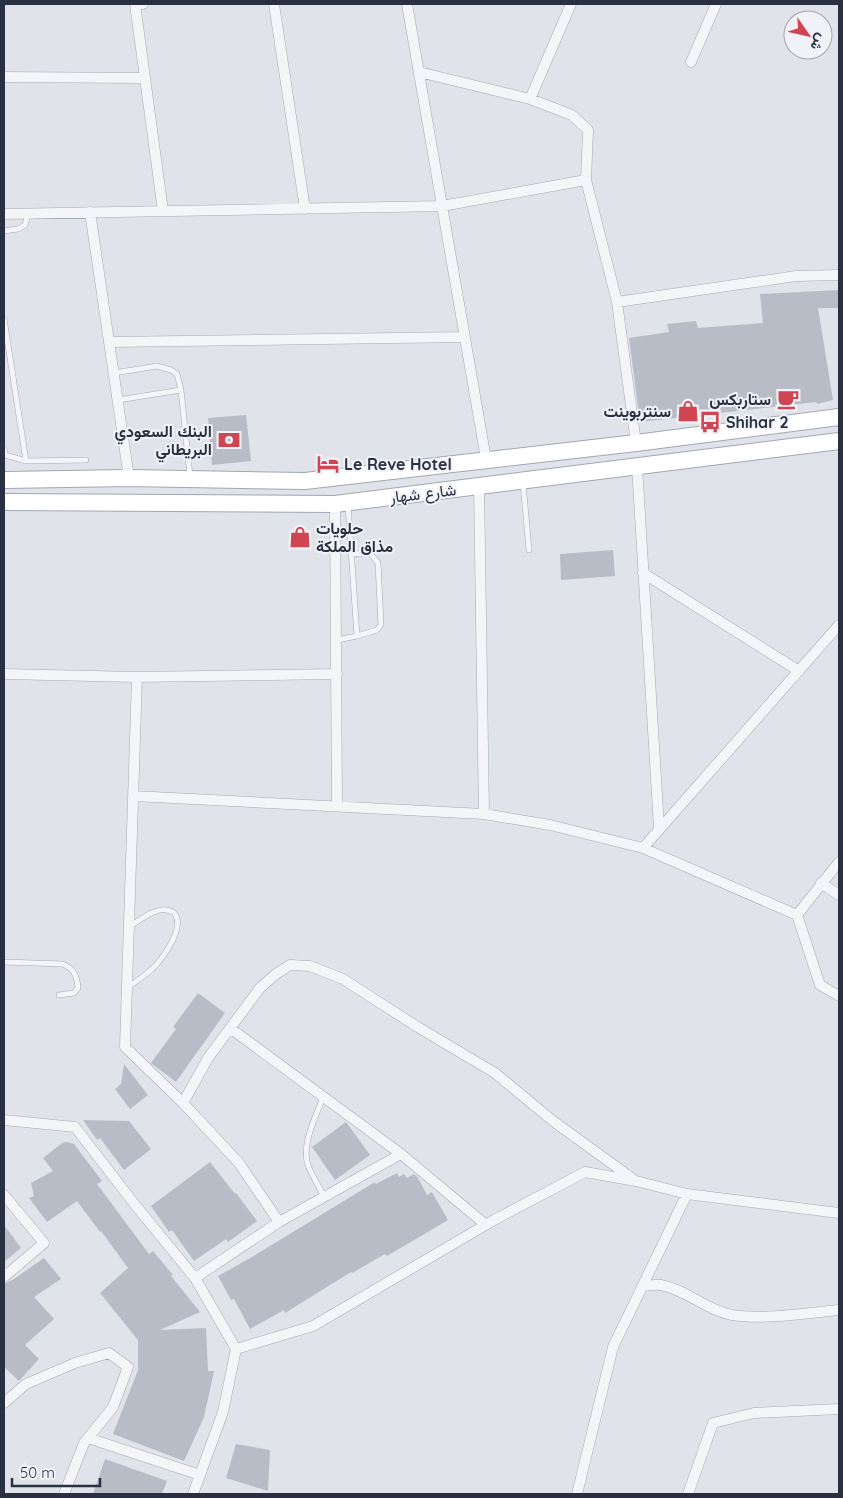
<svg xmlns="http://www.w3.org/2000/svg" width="843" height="1498" font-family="Quicksand,Vazirmatn,sans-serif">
  <rect width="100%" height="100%" fill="#e0e3e9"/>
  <path fill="#b8bcc6" d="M839,290V308H818L833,400L817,404L816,402L640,422L629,338L669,332L667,324L696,321L698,328L763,323L760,294Z
    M246,415L251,461L212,465L208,418Z
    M613,550L615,576L561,580L560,554Z
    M198,993L225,1013L176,1082L151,1063L176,1029L173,1027Z
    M124,1064L148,1095L130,1109L115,1089L121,1084Z
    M83,1120L129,1121L151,1149L124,1170L100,1138L97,1140Z
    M346,1122L370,1155L335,1180L312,1147Z
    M67,1142L74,1144L102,1181L97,1184L149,1254L153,1251L173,1275L171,1276L200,1312L160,1330L206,1328L208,1371H214L204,1417L184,1461L113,1434L138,1370V1340L100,1293L128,1268L101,1231L100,1232L77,1201L47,1222L29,1198L34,1196L31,1183L53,1171L43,1158L62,1143Z
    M210,1162L235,1194L236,1193L257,1221L228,1242L226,1239L194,1261L172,1230L169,1232L151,1206Z
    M397,1173L399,1177L404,1174L407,1178L414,1174L418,1178L427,1195L432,1192L448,1220L387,1256L385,1254L352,1273L351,1272L285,1313L284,1310L250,1329L234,1299L231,1300L218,1276L252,1257L375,1182L376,1184Z
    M4,1225L21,1248L4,1262Z
    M44,1258L61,1279L34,1297L54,1319L25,1345L39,1359L19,1381L4,1367V1284L14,1279Z
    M236,1444L270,1450L268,1491L226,1478Z
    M105,1459L167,1481L162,1494H93Z"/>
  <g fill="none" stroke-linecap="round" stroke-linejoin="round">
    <g stroke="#a5aab3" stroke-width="6">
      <path id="service" d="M4,231L18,229L25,225L28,214
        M4,319L26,461
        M114,373L157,366L171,370L177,374L181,390L190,476
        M118,400L181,390
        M4,449L5,455L26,461L86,460
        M523,483L529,550
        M351,554L370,553L378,563L381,625L377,630L357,636
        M337,640L357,636L348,505
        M4,962L62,964C74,968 77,976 78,988L74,993L59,995
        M128,987C137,981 146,975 153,968C164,957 186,926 174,913C160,903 142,919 130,926
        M323,1097C316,1117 301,1144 308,1165C312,1176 319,1186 324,1197"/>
    </g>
    <g stroke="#a5aab3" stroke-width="11">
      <path id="minor" d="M143,4H135L163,211
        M274,4L305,209
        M407,4L486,459
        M691,62L716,4
        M4,77L144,78
        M530,99L571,4
        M586,180L617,302L636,443
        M90,212L129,478
        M4,214L442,206L586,180L588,130L572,115L530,99L419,72
        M617,302L796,276L839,275
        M109,342L465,337
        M637,466L659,828
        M479,486L484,814
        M335,504L337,805
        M643,573L799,671
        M4,674L137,677L337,674
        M137,677L125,1047L183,1103L239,1163L279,1222
        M133,796L484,814L550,825L643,848L839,625
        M643,848L797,915
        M839,862L797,915L820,985L839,996
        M821,883L839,895
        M230,1028L401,1154
        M183,1103L208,1058L260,988L276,974L290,965L310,966L343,979L416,1026L495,1073L553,1121L633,1179
        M4,1120L75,1127L136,1206L195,1278L236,1349
        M687,1194L839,1213
        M4,1195L44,1243L4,1277
        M195,1278L279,1222L401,1154L486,1225
        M642,1286C648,1286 655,1284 661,1285C687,1290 706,1310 732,1315C762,1320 808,1313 839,1310
        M4,1403L26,1384L75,1363L109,1353L128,1367L113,1407L84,1443L64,1494
        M88,1438L200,1475
        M193,1494L223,1412L236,1349L313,1326L494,1220L585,1172L636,1181L687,1194L613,1347L577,1494
        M688,1494L713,1423L754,1413L839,1409"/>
    </g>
    <g stroke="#a0a7b5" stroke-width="18">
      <path id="primary" d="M4,480L129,478L305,481L636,443L839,417
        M4,502L335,504L839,441"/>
    </g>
    <use href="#service" stroke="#f3f5f8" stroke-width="5"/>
    <use href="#minor" stroke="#f3f5f8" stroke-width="10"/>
    <use href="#primary" stroke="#fff" stroke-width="16"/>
  </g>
  <defs>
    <g id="cafe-bare" transform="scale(1.725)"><path d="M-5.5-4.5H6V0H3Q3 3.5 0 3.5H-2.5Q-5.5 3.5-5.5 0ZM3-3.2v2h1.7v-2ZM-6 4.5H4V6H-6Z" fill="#cf4551" stroke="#f0f2f7" stroke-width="2.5" paint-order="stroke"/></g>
    <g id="shop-bare" transform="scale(1.725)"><path d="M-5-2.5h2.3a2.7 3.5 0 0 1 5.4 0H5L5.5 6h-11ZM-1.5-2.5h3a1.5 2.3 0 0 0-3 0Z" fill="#cf4551" stroke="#f0f2f7" stroke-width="2.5" paint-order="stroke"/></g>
    <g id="bus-bare" transform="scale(1.725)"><path d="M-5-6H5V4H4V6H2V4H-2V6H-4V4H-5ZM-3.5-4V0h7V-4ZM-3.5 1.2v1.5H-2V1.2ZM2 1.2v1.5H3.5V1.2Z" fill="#cf4551" stroke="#f0f2f7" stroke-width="2.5" paint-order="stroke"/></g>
    <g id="bank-bare" transform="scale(1.725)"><path d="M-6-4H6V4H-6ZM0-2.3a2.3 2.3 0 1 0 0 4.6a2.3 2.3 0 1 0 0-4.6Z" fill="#cf4551" stroke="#f0f2f7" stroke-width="2.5" paint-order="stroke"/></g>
    <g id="hotel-bare" transform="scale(1.725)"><path d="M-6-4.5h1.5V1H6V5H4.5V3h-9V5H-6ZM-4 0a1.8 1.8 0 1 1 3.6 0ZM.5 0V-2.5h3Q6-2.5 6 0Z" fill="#cf4551" stroke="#f0f2f7" stroke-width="2.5" paint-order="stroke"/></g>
  </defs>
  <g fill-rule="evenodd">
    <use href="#cafe-bare" x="788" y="399"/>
    <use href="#shop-bare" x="688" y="411"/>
    <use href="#bus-bare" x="710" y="422"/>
    <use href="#bank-bare" x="229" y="440"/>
    <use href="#hotel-bare" x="328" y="464"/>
    <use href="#shop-bare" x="300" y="537"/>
  </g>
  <g text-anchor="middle" stroke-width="4" stroke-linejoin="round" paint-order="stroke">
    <g font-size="16" font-weight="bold" fill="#293041" stroke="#f0f2f7" text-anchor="end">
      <text x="771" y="405">ستاربكس</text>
      <text x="671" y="417">سنتربوينت</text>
      <text x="726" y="428" text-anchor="start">Shihar 2</text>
      <text x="212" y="437">البنك السعودي<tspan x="212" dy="18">البريطاني</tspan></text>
      <text x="344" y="470" text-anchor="start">Le Reve Hotel</text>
      <text x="316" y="534" text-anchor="start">حلويات<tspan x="316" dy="18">مذاق الملكة</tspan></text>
    </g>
    <g font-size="16" fill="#293041" stroke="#f0f2f7">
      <text transform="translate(423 493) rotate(-7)" y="6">شارع شهار</text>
    </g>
  </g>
  <rect width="843" height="1498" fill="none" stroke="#293041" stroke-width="10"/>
  <g transform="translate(808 35) rotate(124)"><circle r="24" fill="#f0f2f7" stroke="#a0a4ae"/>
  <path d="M0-4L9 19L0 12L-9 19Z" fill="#cf4551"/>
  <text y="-8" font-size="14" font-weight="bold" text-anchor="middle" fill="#293041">ش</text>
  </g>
  <path d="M12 1478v8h88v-8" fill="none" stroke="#293041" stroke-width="2.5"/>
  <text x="20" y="1478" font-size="15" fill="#293041" stroke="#f0f2f7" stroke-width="4" paint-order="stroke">50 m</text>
</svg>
